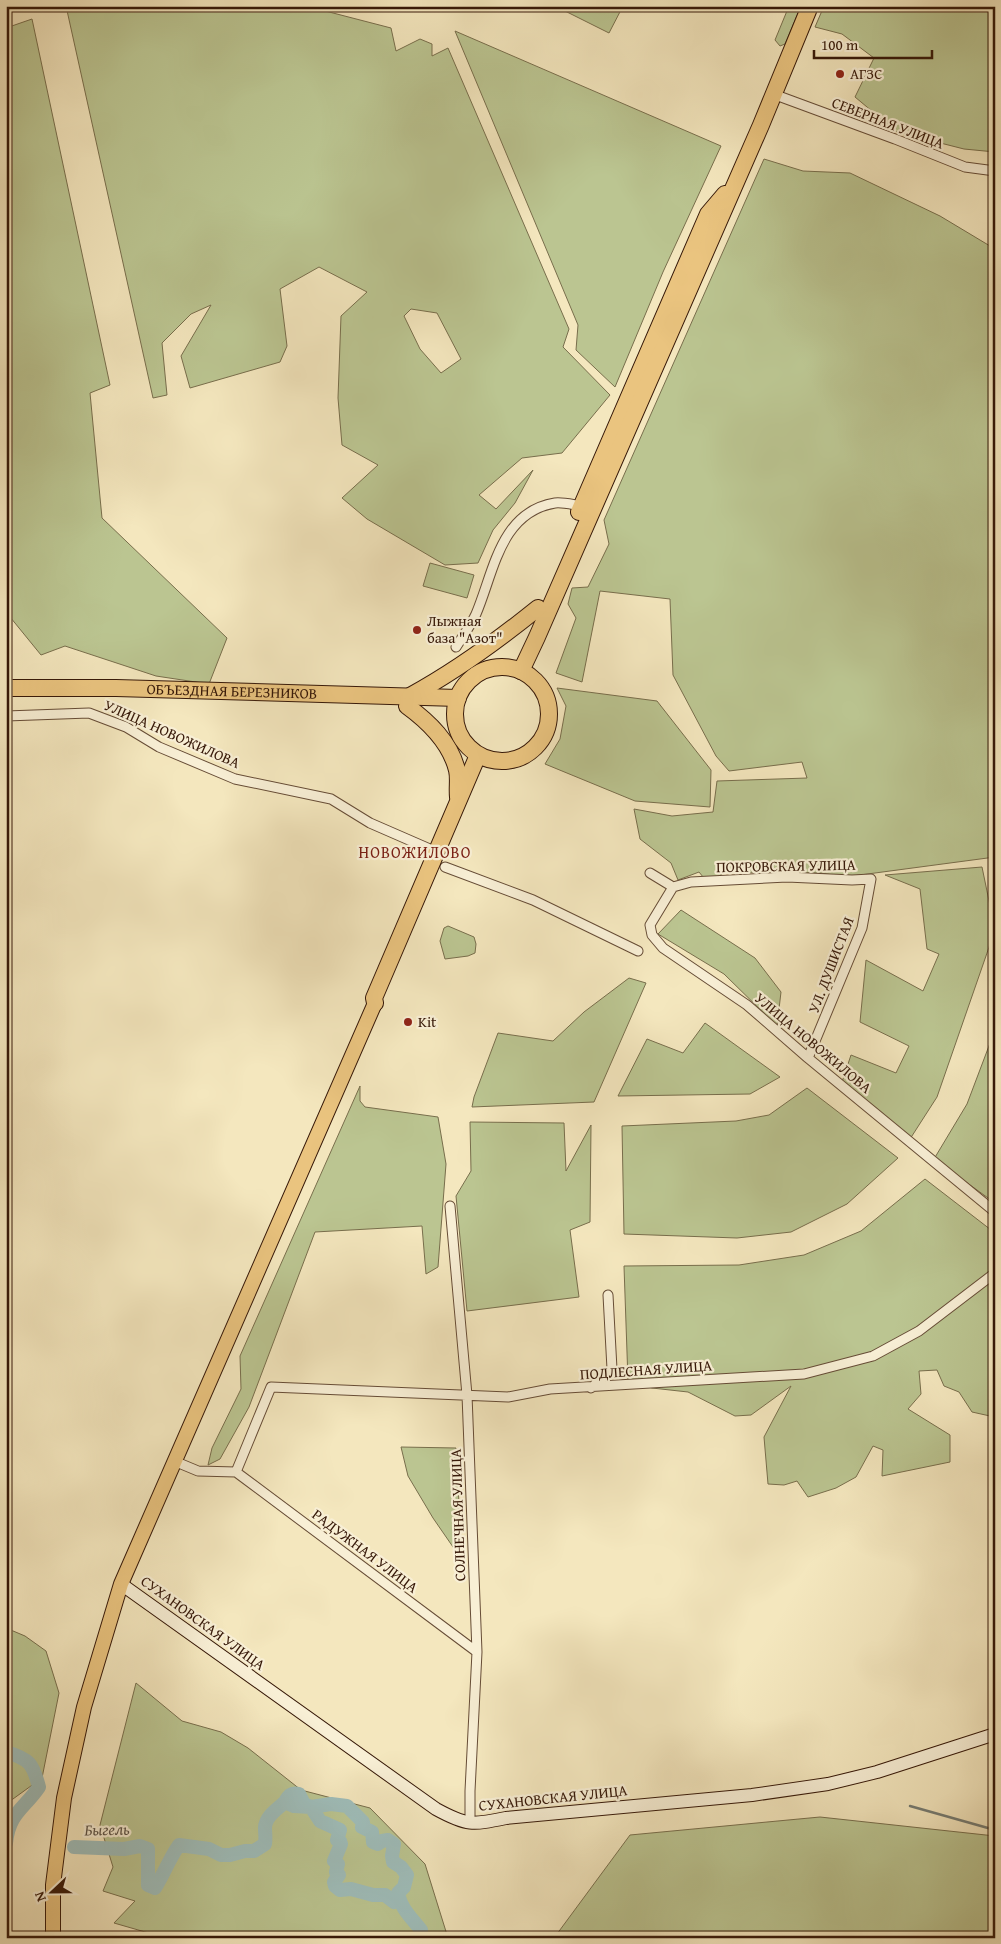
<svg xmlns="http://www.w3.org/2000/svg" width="1001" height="1944" font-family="'Gentium Book Plus',serif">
  <rect width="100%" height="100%" fill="#f4e7be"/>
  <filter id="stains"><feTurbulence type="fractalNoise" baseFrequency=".004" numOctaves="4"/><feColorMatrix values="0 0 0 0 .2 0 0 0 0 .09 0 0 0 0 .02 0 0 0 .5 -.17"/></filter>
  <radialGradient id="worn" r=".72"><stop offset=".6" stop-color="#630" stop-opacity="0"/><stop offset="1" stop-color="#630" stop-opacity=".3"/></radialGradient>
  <path fill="#bbc591" stroke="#786e4c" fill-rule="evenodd" d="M66,6H306L391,28L396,51L420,39L432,44V56L448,48L569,329L563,347L610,395L562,453L522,458L479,495L496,509L533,470L515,503L493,530L478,563L445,565L367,519L342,498L378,465L342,445L338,398L341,316L367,292L319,267L280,289L287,346L280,362L190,388L181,356L211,305L191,314L162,343L167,395L153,398ZM411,309L437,313L461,359L441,373L420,349L404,316Z
    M520,6H623L609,33L563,10Z
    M789,6H801L785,44L780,46L775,40Z
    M824,6H995V152L964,149L897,132L855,97L874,58L842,34L815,27Z
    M32,19L110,385L90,393L102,518L227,638L209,684L156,676L65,646L41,655L6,612V28Z
    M455,31L721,146L663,272L615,387L576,350L578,325Z
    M764,159L803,171L850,173L940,216L995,249V857L845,877L821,873L725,872L708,883L699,872L678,880L671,863L640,839L634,809L672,816L713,812L717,781L807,778L802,762L729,771L716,756L673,675L670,599L600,591L582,682L556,673L576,618L568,604L572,588L588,587L609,544L604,520Z
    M430,563L474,575L467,598L423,586Z
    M557,688L657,701L711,770L710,807L635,801L545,764L560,739L566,706Z
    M982,867L995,930L937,1097L910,1139L840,1088L851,1055L896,1073L909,1046L860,1022L866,960L923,991L939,954L927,949L920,889L885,875Z
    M681,910L755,958L781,992L777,1026L724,974L658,934Z
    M448,926L474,937L476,944L475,953L468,956L445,959L440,941L444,928Z
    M629,978L646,983L594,1102L472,1107L474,1097L498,1033L553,1041L584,1012Z
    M705,1023L780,1077L750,1094L618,1096L647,1039L683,1053Z
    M995,1030V1203L934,1159L967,1104Z
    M360,1086V1101L365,1107L438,1117L446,1164L438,1267L426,1274L422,1226L315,1232L249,1407L220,1459L208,1465L212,1448L241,1389L240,1356Z
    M807,1088L898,1158L847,1204L791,1232L737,1238L624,1234L622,1126L736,1121L769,1115Z
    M470,1122L564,1123L566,1171L591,1125L590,1222L570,1230L579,1297L467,1311L456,1196L471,1171Z
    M925,1179L995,1233V1413L990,1416L972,1412L959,1392L944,1386L937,1370L919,1371L921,1394L908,1409L950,1435V1462L882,1476L883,1450L873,1446L856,1477L836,1488L808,1497L797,1481L784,1485L768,1484L764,1437L791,1386L751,1415L735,1416L688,1392L652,1388L628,1381L624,1266L739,1265L804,1255L861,1231Z
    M401,1447L456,1448L462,1560L433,1518L408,1476Z
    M6,1628L25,1636L46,1651L59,1693L42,1778L6,1804Z
    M136,1683L182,1721L221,1732L248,1748L301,1790L370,1808L425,1864L448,1938H166L114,1923L135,1901L103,1891L113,1867L100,1825Z
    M820,1817L995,1836V1938H554L630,1835Z"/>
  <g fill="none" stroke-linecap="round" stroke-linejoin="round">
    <path stroke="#757c73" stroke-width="2.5" d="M910,1806L995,1830"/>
    <path stroke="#9fbebb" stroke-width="14" d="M6,1752C30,1759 33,1764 39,1787C24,1809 9,1813 6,1843
      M285,1802C288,1796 291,1792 299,1794L304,1804L311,1807L320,1821L340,1830L337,1840L340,1841L341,1844L334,1861L338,1864L336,1872L339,1875L334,1882L335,1886L340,1890L351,1889L373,1895H385L394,1902L399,1899
      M74,1847L124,1849L140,1846L148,1849V1885L155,1888C164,1874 169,1859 179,1845L209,1849L221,1855H230L245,1851H254L265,1844C266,1837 265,1834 265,1828C265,1817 277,1809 285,1802L294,1806L311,1807L331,1804L347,1806L363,1822L362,1827L372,1832L373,1842L378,1844L382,1841L388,1840L394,1844L392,1856L393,1862L401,1867L407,1875L404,1887L398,1893C401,1909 411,1917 421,1930L420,1938"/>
    <g stroke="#664c36" stroke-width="11">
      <path id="street" d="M773,94L895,139L965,167L995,171
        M456,647C463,636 471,625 476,614C494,572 500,512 555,503C563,502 574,505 582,506
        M6,716L89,713L126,727L159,747L235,779L331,799L370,823L432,850
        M445,867L533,900L638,951
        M650,873L673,887
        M673,887L650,925L652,935L663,948L747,1005L808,1058L995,1212
        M673,887L691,882L787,877L852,880L871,879L862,928L808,1058
        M450,1206L467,1395L477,1652L470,1791V1823
        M591,1388L612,1369L608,1295
        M174,1461L198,1471L236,1472
        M236,1472L271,1387L508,1397L550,1389L804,1374L873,1356L919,1331L995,1273
        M236,1472L477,1652"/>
    </g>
    <g stroke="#361808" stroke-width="14">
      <path id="secondary" d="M121,1584L436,1809C467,1826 472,1825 506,1818L752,1795L828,1784L877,1772L995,1734"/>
    </g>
    <g stroke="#361808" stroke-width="16">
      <path id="primary" d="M53,1938V1885L64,1798L84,1707L121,1584L375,1003"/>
    </g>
    <g stroke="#361808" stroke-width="18">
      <g id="highway">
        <path d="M579,512L708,214L725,194"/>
        <circle cx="502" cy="714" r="47"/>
        <path d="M521,671L537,637L761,125L810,6"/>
        <path id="s1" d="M6,688H116L458,698"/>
        <path d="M410,696C456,671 497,641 538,608"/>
        <path d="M407,706C429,722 450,742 457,770C459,778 457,788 458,797"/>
        <path d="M375,1003L374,998L478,755"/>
      </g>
    </g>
    <use href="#street" stroke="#f8efd5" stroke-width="9"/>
    <use href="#secondary" stroke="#f8efd5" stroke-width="12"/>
    <use href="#primary" stroke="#eac47f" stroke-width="14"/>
    <use href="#highway" stroke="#eac47f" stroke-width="16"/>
  </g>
  <g fill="#8f2418" stroke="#f8efd5" stroke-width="2">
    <circle cx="840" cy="74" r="5"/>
    <circle cx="417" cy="630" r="5"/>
    <circle cx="408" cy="1022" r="5"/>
  </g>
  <g text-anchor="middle" stroke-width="4.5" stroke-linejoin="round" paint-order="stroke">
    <g font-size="15" fill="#361808" stroke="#f8efd5" text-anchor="start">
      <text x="850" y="79">АГЗС</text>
      <text x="427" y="626">Лыжная<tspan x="427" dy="17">база "Азот"</tspan></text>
      <text x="418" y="1027">Kit</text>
    </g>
    <g font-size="15" fill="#361808" stroke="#f8efd5">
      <text transform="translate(888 123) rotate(21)" y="5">СЕВЕРНАЯ УЛИЦА</text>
      <text dy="5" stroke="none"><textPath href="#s1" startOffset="226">ОБЪЕЗДНАЯ БЕРЕЗНИКОВ</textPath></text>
      <text transform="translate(172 734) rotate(24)" y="5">УЛИЦА НОВОЖИЛОВА</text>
      <text transform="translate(786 866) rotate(-1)" y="5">ПОКРОВСКАЯ УЛИЦА</text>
      <text transform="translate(831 965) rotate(-69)" y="5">УЛ. ДУШИСТАЯ</text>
      <text transform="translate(813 1043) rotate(40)" y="5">УЛИЦА НОВОЖИЛОВА</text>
      <text transform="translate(646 1370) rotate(-4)" y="5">ПОДЛЕСНАЯ УЛИЦА</text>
      <text transform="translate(458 1515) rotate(-92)" y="5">СОЛНЕЧНАЯ УЛИЦА</text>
      <text transform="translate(365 1551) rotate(37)" y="5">РАДУЖНАЯ УЛИЦА</text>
      <text transform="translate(203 1623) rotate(36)" y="5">СУХАНОВСКАЯ УЛИЦА</text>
      <text transform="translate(553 1798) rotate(-6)" y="5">СУХАНОВСКАЯ УЛИЦА</text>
    </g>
    <g font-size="16" letter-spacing="1" fill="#7a1f14" stroke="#f8efd5">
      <text x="415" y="858">НОВОЖИЛОВО</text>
    </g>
    <g font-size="16" font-style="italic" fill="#5b5247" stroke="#f8efd5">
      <text transform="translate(107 1829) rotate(-1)" y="6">Быгель</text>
    </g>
  </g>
  <rect width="1001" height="1944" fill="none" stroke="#f4e7be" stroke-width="25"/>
  <rect x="8" y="8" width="986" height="1929" fill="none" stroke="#361808" stroke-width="2.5"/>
  <rect x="12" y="12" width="976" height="1919" fill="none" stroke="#361808"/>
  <g transform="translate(52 1892) rotate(248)" stroke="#f8efd5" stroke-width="4" paint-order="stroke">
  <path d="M0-4L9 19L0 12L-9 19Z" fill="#361808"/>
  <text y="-8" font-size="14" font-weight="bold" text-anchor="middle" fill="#361808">N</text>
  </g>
  <path d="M814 50v8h118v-8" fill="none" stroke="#361808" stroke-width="2.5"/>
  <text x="821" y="50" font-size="15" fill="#361808" stroke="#f8efd5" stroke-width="4" paint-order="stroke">100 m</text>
  <rect width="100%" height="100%" filter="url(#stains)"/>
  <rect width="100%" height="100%" fill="url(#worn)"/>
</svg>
